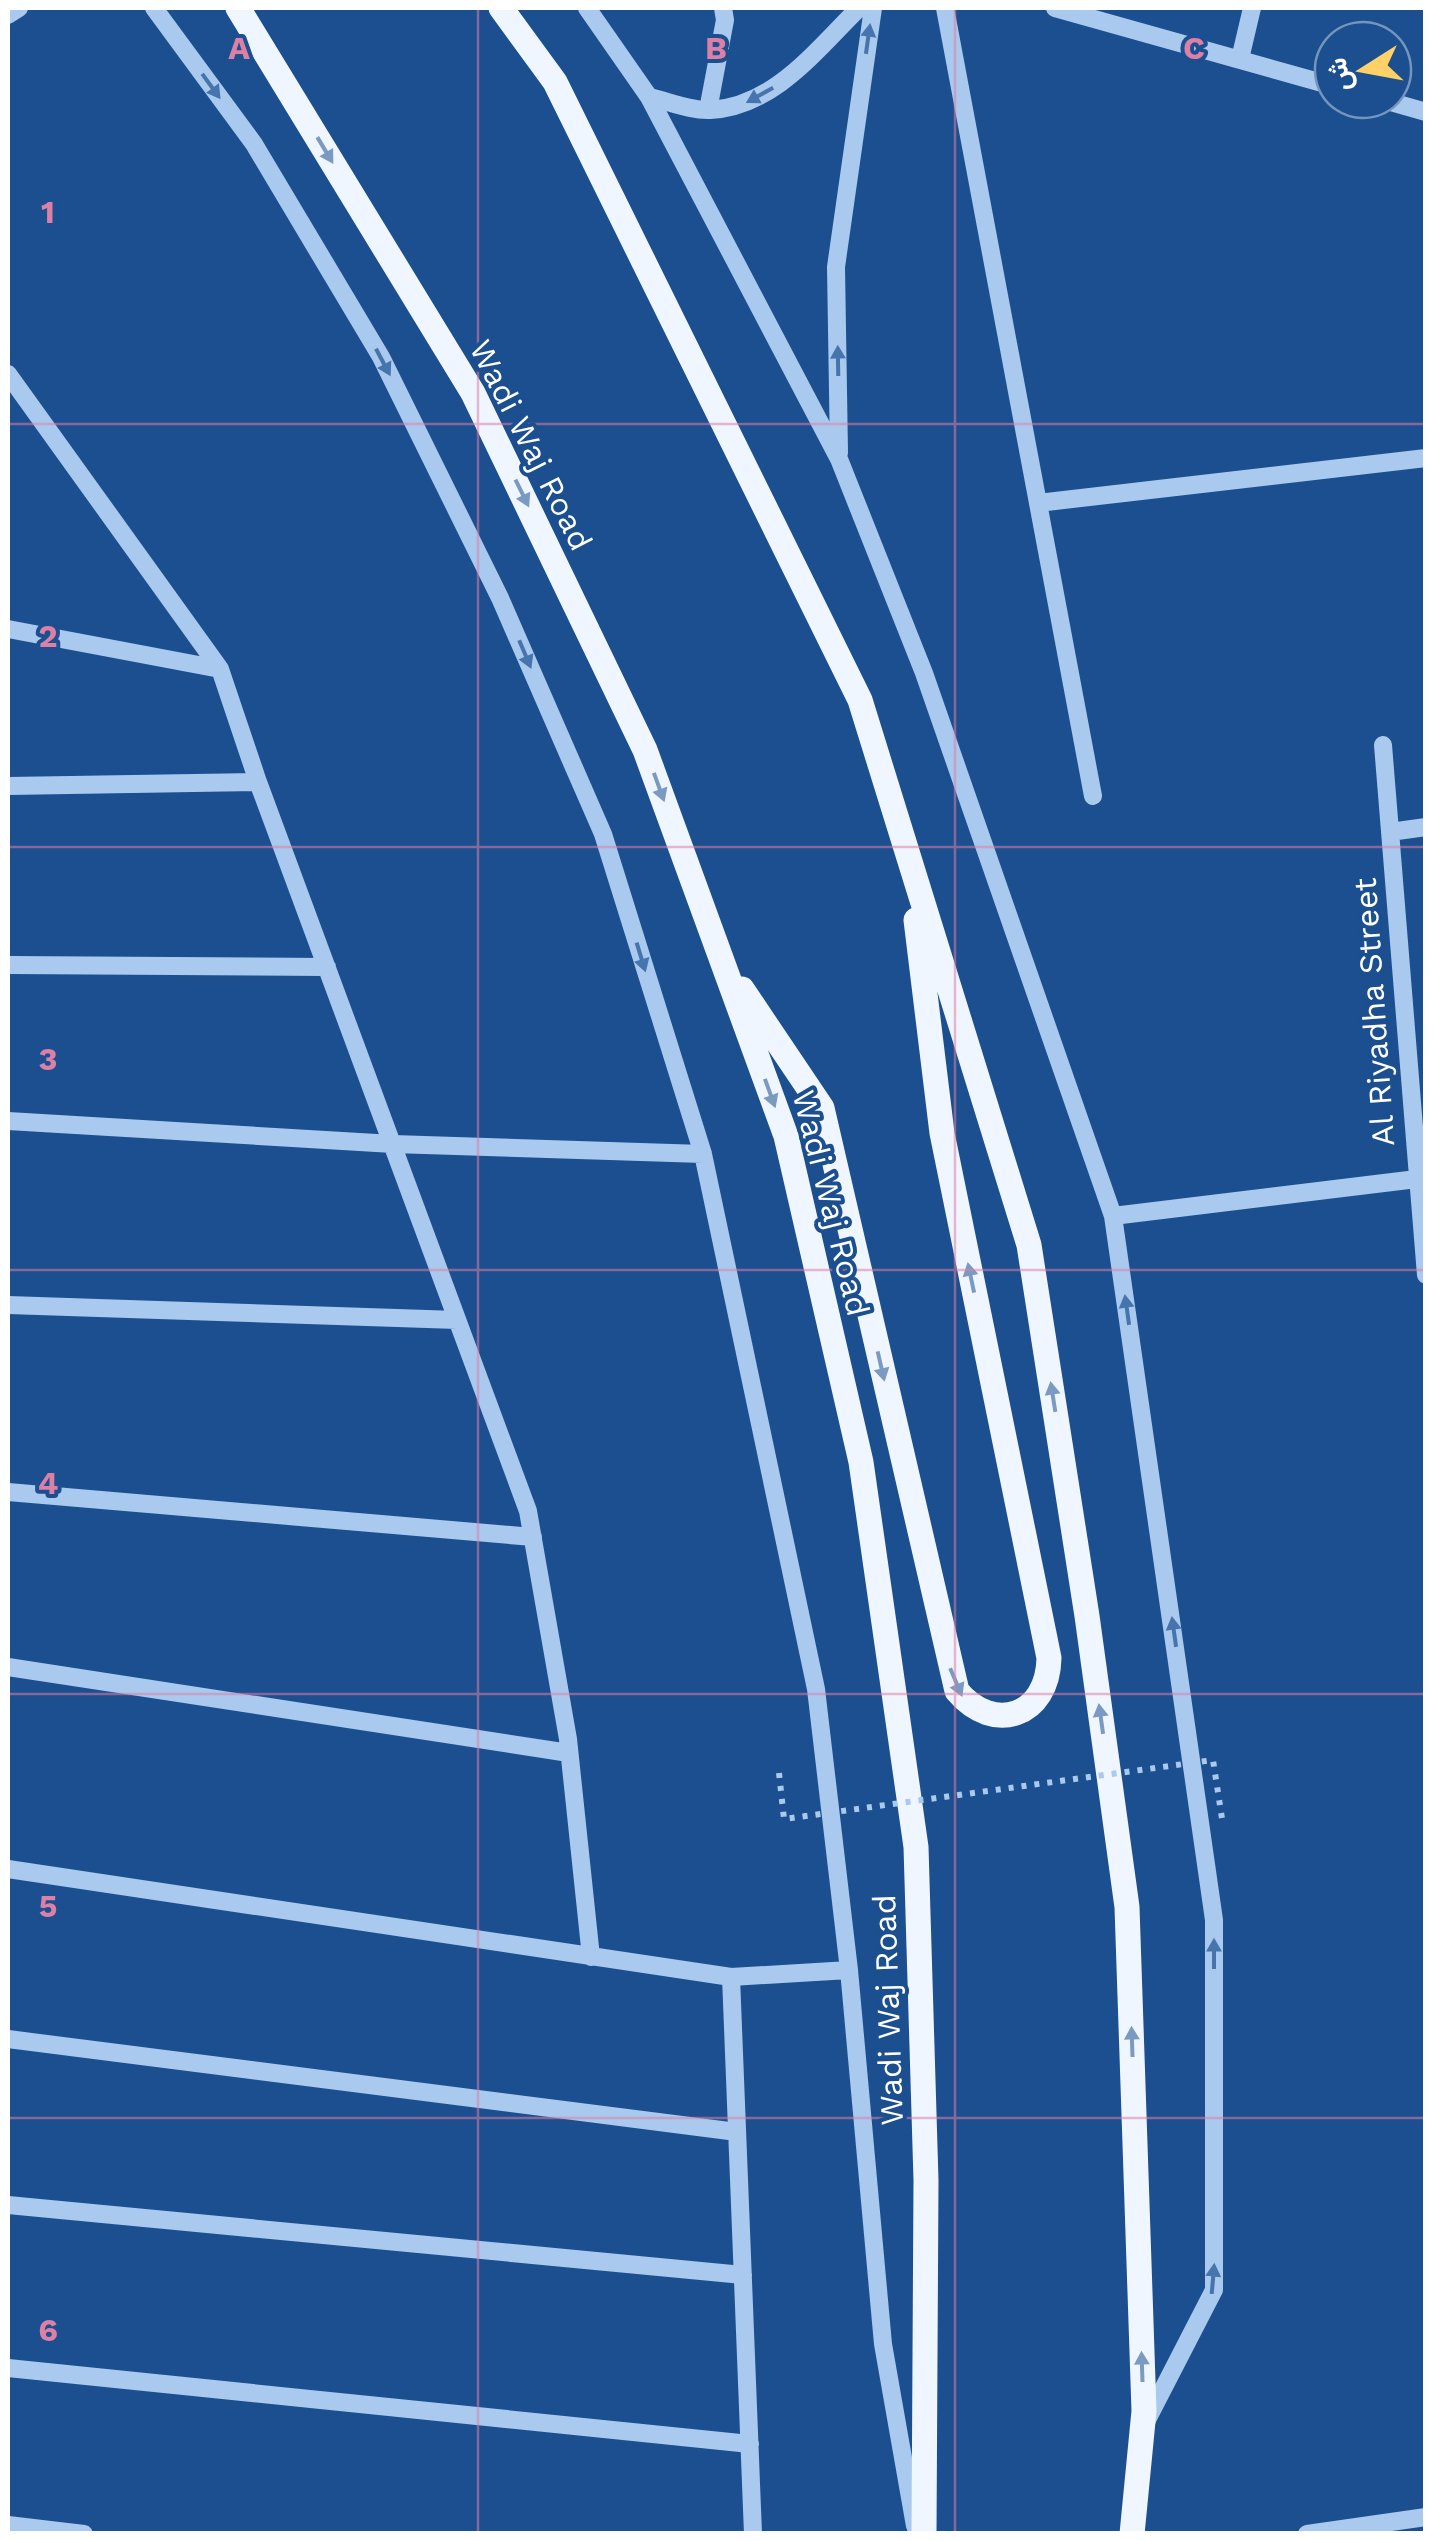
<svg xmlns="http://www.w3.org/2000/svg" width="1433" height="2541" font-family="'Work Sans',Vazirmatn,sans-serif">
  <rect width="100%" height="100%" fill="#1b4f8f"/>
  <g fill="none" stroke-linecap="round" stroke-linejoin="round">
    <path stroke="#a9c9ee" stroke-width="18" d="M154,8L254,144L381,357L500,598L603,834L703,1154L816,1689L849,1970L883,2344L915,2526
      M587,8L649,97L839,459L924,673L1113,1216L1214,1920V2290L1147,2420
      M945,8L1093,796
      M1055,8L1333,86
      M8,15L19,8
      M1240,59L1252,8
      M649,97C668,101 691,111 710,110C774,107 817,49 859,8
      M1384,100L1426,112
      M708,110L725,20L723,8
      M8,374L220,669L258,782L528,1511L568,1739L591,1957
      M839,453L836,267L873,8
      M1038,503L1426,458
      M8,629L220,669
      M1383,745L1426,1275
      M8,786L258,782
      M1390,832L1426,827
      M8,965L327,967
      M8,1121L393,1144L703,1154
      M1113,1216L1425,1178
      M8,1305L457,1320
      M8,1492L533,1537
      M8,1667L569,1753
      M8,1869L731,1977L753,2534
      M731,1977L849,1970
      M8,2039L737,2132
      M8,2205L743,2275
      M8,2368L750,2444
      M8,2525L84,2534
      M1307,2534L1426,2517"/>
    <path stroke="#f0f6ff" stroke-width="25" d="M238,8L473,393L645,750L786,1136L861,1462L916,1847L926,2180L924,2534
      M501,8L555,82L860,700L1029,1245L1087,1616L1127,1907L1144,2411L1132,2534
      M742,989L822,1108L957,1691C994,1735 1048,1716 1049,1658L942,1133L916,920"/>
    <path stroke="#a9c9ee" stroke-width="6" stroke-dasharray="5 8" stroke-linecap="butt" d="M779,1773L784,1819L1213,1760L1223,1825"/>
  </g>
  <defs><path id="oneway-solid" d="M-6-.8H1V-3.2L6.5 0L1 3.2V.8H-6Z" transform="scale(2.5)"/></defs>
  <g fill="#4674ac">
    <use href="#oneway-solid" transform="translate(868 39) rotate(-82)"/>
    <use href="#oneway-solid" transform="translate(211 86) rotate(54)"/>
    <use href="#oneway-solid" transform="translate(760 95) rotate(151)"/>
    <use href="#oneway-solid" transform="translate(838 361) rotate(-91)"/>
    <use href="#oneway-solid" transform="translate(383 362) rotate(62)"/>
    <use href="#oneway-solid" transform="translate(525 654) rotate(67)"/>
    <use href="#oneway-solid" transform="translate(641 957) rotate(73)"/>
    <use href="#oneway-solid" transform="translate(1127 1310) rotate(-98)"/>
    <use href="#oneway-solid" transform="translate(1174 1632) rotate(-98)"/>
    <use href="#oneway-solid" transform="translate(1214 1954) rotate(-90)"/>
    <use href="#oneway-solid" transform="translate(1213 2279) rotate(-85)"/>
  </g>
  <g fill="#7b9ac1">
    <use href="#oneway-solid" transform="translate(325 150) rotate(59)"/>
    <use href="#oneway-solid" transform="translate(522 493) rotate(64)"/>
    <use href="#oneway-solid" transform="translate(659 787) rotate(70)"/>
    <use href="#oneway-solid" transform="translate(770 1093) rotate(70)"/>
    <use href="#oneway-solid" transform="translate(971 1278) rotate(-102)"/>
    <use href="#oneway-solid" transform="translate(881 1366) rotate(77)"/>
    <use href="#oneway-solid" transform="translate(1053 1397) rotate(-99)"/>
    <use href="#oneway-solid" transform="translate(956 1682) rotate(67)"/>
    <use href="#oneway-solid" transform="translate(1101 1719) rotate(-98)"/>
    <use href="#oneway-solid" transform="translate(1132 2042) rotate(-92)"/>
    <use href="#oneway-solid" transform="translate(1142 2367) rotate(-92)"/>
  </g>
  <path fill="none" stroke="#dd80a5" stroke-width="2.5" stroke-opacity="0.55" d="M478,8V2534M955,8V2534M8,424H1426M8,847H1426M8,1270H1426M8,1694H1426M8,2118H1426"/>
  <g text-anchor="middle" stroke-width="8" stroke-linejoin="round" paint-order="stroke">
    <g font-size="32" fill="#fff" stroke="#1b4f8f">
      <text transform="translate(531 445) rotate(63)" y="11">Wadi Waj Road</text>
      <text transform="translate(1374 1012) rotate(-94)" y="11">Al Riyadha Street</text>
      <text transform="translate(831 1203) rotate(76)" y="11">Wadi Waj Road</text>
      <text transform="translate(888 2010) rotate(-92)" y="11">Wadi Waj Road</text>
    </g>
  </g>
  <g font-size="32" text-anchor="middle" font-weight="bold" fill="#dd80a5" stroke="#1b4f8f" stroke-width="8" stroke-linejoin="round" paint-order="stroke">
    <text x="239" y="59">A</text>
    <text x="716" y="59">B</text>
    <text x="1194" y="59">C</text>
    <text x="48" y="223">1</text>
    <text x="48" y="647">2</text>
    <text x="48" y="1070">3</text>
    <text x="48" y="1494">4</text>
    <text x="48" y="1917">5</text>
    <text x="48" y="2341">6</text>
  </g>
  <rect width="1433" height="2541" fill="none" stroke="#ffffff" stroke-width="20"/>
  <g transform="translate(1363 70) rotate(259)"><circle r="48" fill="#1b4f8f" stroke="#7695bc" stroke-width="2.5"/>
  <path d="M0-8L18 38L0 25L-18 38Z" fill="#ffd166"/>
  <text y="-15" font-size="28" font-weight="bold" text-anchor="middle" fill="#ffffff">ش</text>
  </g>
</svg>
